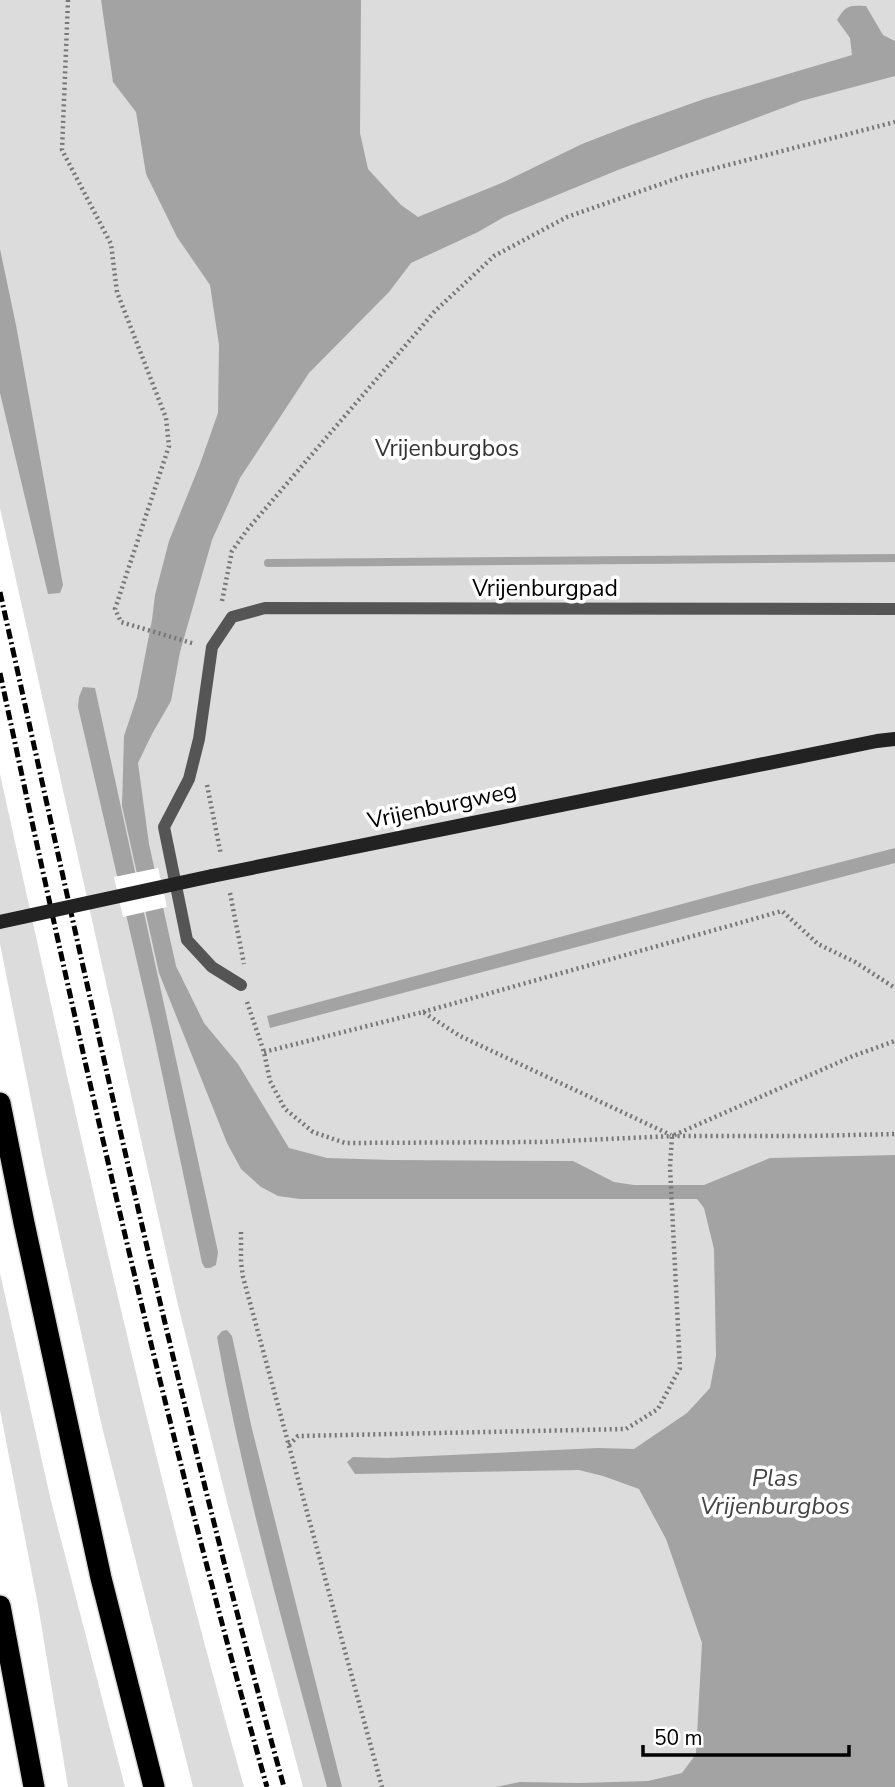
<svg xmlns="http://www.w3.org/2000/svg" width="895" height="1787" font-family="'Nunito Sans',sans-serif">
  <rect width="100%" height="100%" fill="#fff"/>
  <path fill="#dcdcdc" d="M0,0H895V1787H303L227,1502L177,1301L0,508Z
    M0,774C75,1113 149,1453 244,1787H193L102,1427L44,1165L0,944Z
    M0,1273L51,1501L125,1787H68L38,1605L0,1410Z"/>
  <path fill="#a3a3a3" d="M101,0H361L360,133L368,169L401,205L418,217L504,182L582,144L631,125L704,99L852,55L850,38L837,20C846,5 849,5 866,6L883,35L895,41V76L801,101L618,170L504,217L478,232L411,263L389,292L309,373L240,478L212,540L180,652L171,701L152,734L138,763L149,844L176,966L204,1023L238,1064L289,1148L327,1158L392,1160L573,1161L614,1182L634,1185H704L770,1158L895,1155V1787H496L520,1782L579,1783L648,1781L682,1773L696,1754L702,1643L666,1539L639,1489L603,1476L579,1470L355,1474L347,1462L353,1457L387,1458L598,1448L634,1449L687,1413L710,1388L716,1356L714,1249L704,1208L697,1199H300L278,1196L261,1187L241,1169L227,1143L159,973L122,806L124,736L137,697L152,620L155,595L169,541L200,464L218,413L219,345L210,285L177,237L146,174L136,112L113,82Z
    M0,249L16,325L63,585L60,593L48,594L0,393Z
    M83,687L95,688L218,1252L216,1265L210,1268H205L202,1263L153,1031L78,707L79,697Z
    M895,848V863L270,1028L267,1016L756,884Z
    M227,1330L232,1336L252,1429L342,1787H327C287,1638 244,1489 217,1337L222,1331Z"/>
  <path fill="#fff" d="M158,868L167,907L123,917L114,877Z"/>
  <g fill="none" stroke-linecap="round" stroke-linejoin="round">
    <path stroke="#a3a3a3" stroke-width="8" d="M268,563L895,558"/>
    <g stroke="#dbdbdb" stroke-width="24">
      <path id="highway" d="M0,1103L24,1223L101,1578L154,1787
        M0,1606L34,1787"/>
    </g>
    <path stroke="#777" stroke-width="4.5" stroke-dasharray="2 3.5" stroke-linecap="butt" d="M68,0L62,150L111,244L117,292L166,418L169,446L115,609L121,622L195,644
      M222,601L232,551L247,530L435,311L494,256L567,217L681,177L895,122
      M207,785L221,855
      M230,893L244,964
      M247,1002L264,1052L270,1081L285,1109L313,1132L345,1143L541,1142L672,1136H808L895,1134
      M423,1012L782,911L818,944L855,962L895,988
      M264,1052L423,1012L460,1036L671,1135
      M241,1232V1262L243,1277L382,1787
      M289,1445L298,1436L626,1429L658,1409L680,1368L670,1167L672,1136L853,1056L895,1041"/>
    <path stroke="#555" stroke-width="12" d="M241,985L212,967L187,940L164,827L189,779L199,739L212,647L232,617L265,608L895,609"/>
    <path stroke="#222" stroke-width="14" d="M212,876L877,741L895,739"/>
    <use href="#highway" stroke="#000" stroke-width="21"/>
    <path stroke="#000" stroke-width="5" stroke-dasharray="10 3.5 2 3.5" stroke-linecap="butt" d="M0,592C89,992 174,1392 284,1787
      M0,673C80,1047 163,1420 267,1787"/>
    <path stroke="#222" stroke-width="14" d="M0,922L212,876"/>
  </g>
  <g text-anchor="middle" stroke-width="7" stroke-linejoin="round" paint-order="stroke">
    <g font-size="23" fill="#333" stroke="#fff">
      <text x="447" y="456">Vrijenburgbos</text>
    </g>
    <g font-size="23" fill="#000" stroke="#fff">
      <text x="545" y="596">Vrijenburgpad</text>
      <text transform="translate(442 805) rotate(-12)" y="8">Vrijenburgweg</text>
    </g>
    <g font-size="24" font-style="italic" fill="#444" stroke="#fff">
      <text x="775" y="1486">Plas<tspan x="775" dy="28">Vrijenburgbos</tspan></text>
    </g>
  </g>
  <path d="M643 1745v10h206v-10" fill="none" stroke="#000000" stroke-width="3.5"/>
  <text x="654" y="1745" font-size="21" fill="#000000" stroke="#ffffff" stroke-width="5" paint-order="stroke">50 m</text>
</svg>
